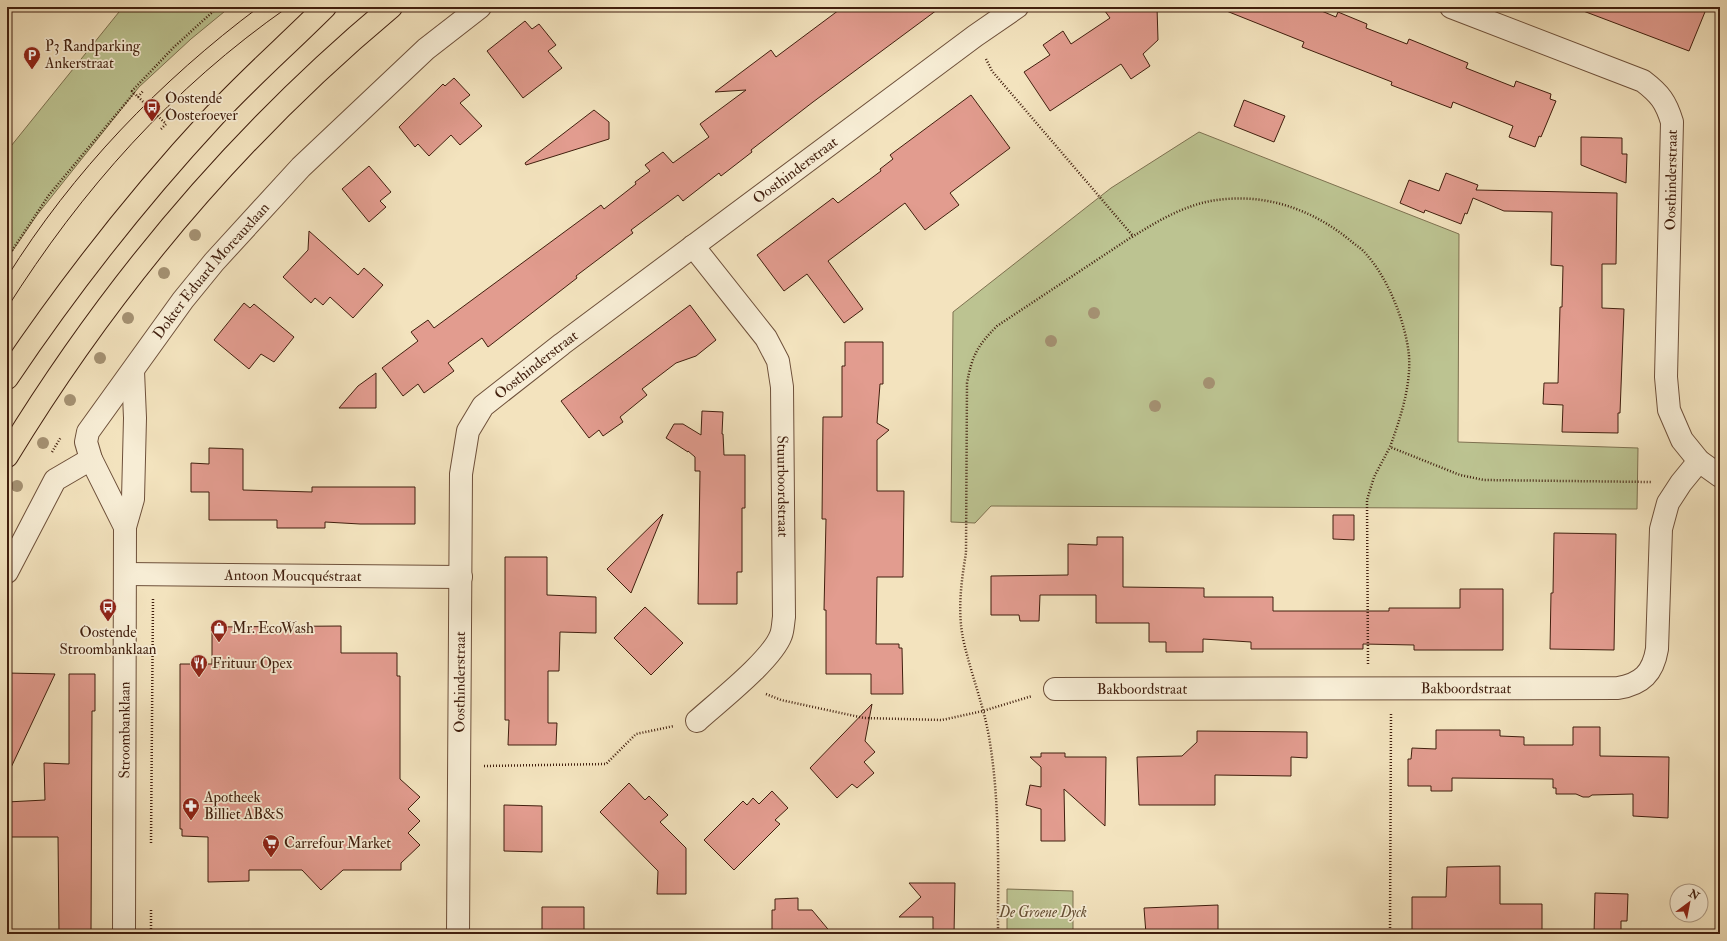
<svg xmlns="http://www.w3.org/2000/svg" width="1727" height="941" font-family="'IM FELL Double Pica',serif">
  <rect width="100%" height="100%" fill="#f3e3be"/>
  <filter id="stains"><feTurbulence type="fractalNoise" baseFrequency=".005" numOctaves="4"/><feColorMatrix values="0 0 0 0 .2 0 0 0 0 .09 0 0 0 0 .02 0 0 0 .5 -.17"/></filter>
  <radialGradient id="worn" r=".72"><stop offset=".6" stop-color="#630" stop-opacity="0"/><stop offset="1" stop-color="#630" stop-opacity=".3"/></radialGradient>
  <path fill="#bcc391" stroke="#7e7150" d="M123,7H230L191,39L139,87L37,215L7,259V151Z
    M1199,132L1459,234L1458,442L1638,448L1637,509L991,506L975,523L951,522L953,312L1111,188Z
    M1007,889L1073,891V934H1007Z"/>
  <path fill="#e29c8f" stroke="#411f0e" d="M843,7H941L813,102L751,150L752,152L721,176L719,173L683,201L678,195L631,230L633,233L576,276L577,278L488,347L482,338L448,363L454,371L424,393L418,384L403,396L382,368L418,341L411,332L428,320L434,328L601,205L604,209L636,184L635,182L650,171L645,165L663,152L673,163L709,137L700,124L746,90L715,92L771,50L776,57Z
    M1102,7H1157L1158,40L1143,54L1150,66L1131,79L1121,64L1050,111L1024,72L1050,55L1043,45L1063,31L1071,44L1110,18Z
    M1220,7H1312L1336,17L1338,12L1367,24L1366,28L1407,44L1409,39L1468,63L1466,68L1514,87L1516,81L1551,94L1550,99L1556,101L1541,137L1539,136L1535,147L1509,137L1513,126L1453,102L1451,108L1391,85L1392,82L1302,47L1304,42L1219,8Z
    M1579,7H1707L1689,51L1578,9Z
    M525,21L532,29L539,24L556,45L548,51L562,68L523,98L487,51Z
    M454,78L470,95L460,103L482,126L460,145L451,135L429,156L418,144L415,147L399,127L443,84L445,86Z
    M971,95L1010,148L950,193L959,205L925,230L905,203L828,261L863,309L844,323L807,274L784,291L757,255L833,198L838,203L881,171L880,169L893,159L890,155Z
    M1244,100L1285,116L1274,142L1234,126Z
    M594,110L609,122V139L526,165L525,163Z
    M1581,137L1622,138V154H1627L1626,183L1581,165Z
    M369,166L391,192L380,201L386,207L369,222L342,189Z
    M1446,173L1478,185L1476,190L1617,193L1616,264H1602V308L1624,309L1620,413H1618V433L1562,432L1563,405L1543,404L1544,383H1558L1560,307H1562L1563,266L1551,265L1552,212L1504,211L1473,198L1467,214L1465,213L1461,224L1425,210L1424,213L1400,203L1409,180L1439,191Z
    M309,231L358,275L364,268L383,285L353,318L330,297L323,305L315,298L311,303L283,277L308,250Z
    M244,303L250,308L254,304L294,337L274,362L261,354L249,369L214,340Z
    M690,305L716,340L696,356L676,363L642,389L647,395L620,417L623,422L603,436L599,430L589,438L561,401Z
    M845,342H883V384H880L877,423L889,430L877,440V491H904L903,577H877L876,644H899V648H902L903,694H871V674H826V610H824L826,519H822L823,417H842V366H845Z
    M376,373V408H339L358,386Z
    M702,411L723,412L722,434H723L724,455H745V508H742V572H737V604H698L700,471H695V457L688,451V452L666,438L674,424H683L701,435Z
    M209,448L243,449V490L312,492V487H415V524H360L325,522V528H277V520H209V492H191V463L209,464Z
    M663,514L631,593L607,569Z
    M1333,515H1354V540L1333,539Z
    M1554,533L1616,534L1614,650L1550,649L1551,593H1553Z
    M1097,537H1123V587L1204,588V597H1273V611H1389V608H1460V589H1503V650H1414V645L1363,644V649H1251V642L1203,639V652H1166V642H1149V623H1096V595H1040L1039,621H1020L1019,615H991V576L1068,575V544L1097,545Z
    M505,557H547V595L596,597V633L560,632L559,671H548V723H557L556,745H508L509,720H505Z
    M645,607L683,643L651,675L614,638Z
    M341,626V653H397V676H400V779L420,797L408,809L420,821L408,833L420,845L401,863V870H343L321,890L302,870H249V881L208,882V837L182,836V829H180V664H212V627Z
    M7,673L55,674L7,776Z
    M69,674H95V711H92L91,934H59L58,837H7V802L45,800L44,763L69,764Z
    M872,704L865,741L875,752L864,762L874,773L857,788L852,784L837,798L810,768Z
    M1573,727H1600V756L1669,757L1668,818L1633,816V794L1592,795L1589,797H1583L1576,794H1556V788H1553V779L1452,778V791H1431V786H1408V759H1411L1412,748L1436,749V730H1500V736L1524,737V745H1573Z
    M1197,731L1307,732V758L1291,757V776L1215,775V805H1139L1137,757L1182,756L1197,742Z
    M1041,753H1065V757H1106L1105,826L1064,789L1065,841H1041V809L1026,805L1030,785L1041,787V767L1030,757H1041Z
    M629,783L645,800L649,796L668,815L660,822L686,848V894H657L658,871L600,812Z
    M772,791L788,808L775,820L780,824L734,870L704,840L743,801L747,805L753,798L759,804Z
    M504,805L542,806V852L504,851Z
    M1500,866V904H1542V934H1412V897H1446L1447,867Z
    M909,883H955L954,934H933V917H899L921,897Z
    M1595,893L1628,894L1627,921H1621V934H1594Z
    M798,898V910H812L832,934H772V910H775V899Z
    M1218,905V934H1146L1144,908Z
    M542,907H584V934H542Z"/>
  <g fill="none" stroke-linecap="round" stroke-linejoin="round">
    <g stroke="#6e503a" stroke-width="24">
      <g id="street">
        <path d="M1451,7L1643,81C1660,94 1666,102 1672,122L1666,377L1669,410L1682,440L1699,461L1720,476"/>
        <path id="s1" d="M693,246L766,338L778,361L782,387L784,617C783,623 783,630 781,635C772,660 718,702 697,721"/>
        <path id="s2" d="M125,527L91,459L86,442L88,432L183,300L214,262L301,167L426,49L480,7"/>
        <path d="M7,572L55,480L91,459"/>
        <path id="s3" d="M126,574L461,577"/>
        <path id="s4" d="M1055,689L1618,688C1642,684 1653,673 1657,649L1661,529L1668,503L1681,483L1699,461"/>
        <path id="s5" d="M124,934L125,527L133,499L135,418L133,371"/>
        <path id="s6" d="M458,934L461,474L468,431L483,406L562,344L975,36L1017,7"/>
      </g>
    </g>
    <g stroke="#411f0e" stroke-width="24">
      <path id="primary" d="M7,378C69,286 137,199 213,117C248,79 288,44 325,7
        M7,456C110,287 239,134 391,7"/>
    </g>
    <path stroke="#411f0e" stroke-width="2.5" stroke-dasharray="1 2" stroke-linecap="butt" d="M986,59L992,71L1133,236L997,326C977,346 972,356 967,383L966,553C961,583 957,613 964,643C972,677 985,709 990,743C1000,806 998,871 998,934
      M138,97L143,91
      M161,129L166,124L132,91L174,47L218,7
      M1132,237C1161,219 1191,201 1227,199C1273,195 1318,213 1352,242C1357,246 1362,249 1366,254C1388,278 1406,323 1409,356C1411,387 1400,419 1390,447L1460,475L1484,480L1651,482
      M7,258L49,195L134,93
      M52,452L61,437
      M1368,664L1367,500L1374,477L1390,447
      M766,694L781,700L864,718L942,720L983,711L1032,696
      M484,766L606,764L636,734L674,726
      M151,843L153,598
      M151,910V934
      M1390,934L1391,713"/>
    <use href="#street" stroke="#f7edd5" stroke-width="22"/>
    <use href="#primary" stroke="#f3e3be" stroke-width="22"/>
    <path stroke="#411f0e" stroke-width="1" d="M7,277C73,171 160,81 259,7
      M7,308C82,189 172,88 288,7"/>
  </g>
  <g fill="#a59273">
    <circle cx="195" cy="235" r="6"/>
    <circle cx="164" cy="273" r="6"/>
    <circle cx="1094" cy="313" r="6"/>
    <circle cx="128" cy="318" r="6"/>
    <circle cx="1051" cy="341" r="6"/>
    <circle cx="100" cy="358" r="6"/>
    <circle cx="1209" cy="383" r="6"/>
    <circle cx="70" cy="400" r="6"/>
    <circle cx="1155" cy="406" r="6"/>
    <circle cx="43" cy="443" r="6"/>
    <circle cx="17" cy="486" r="6"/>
  </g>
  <defs>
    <g id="parking-pin" transform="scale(0.9)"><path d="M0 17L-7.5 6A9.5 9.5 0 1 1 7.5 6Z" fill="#8f2418" stroke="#f7edd5"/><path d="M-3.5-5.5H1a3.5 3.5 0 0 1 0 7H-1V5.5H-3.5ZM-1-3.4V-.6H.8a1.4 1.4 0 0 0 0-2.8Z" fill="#fff"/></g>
    <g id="bus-pin" transform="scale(0.9)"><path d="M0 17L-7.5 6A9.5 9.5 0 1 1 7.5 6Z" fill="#8f2418" stroke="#f7edd5"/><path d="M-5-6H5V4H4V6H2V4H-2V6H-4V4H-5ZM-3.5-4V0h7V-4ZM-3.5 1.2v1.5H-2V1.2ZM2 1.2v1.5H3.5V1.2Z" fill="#fff"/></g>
    <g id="shop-pin" transform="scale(0.9)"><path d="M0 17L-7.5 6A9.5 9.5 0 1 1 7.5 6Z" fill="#8f2418" stroke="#f7edd5"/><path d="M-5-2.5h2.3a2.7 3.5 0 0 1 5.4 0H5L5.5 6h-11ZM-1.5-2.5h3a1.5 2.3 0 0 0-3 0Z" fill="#fff"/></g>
    <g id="restaurant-pin" transform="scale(0.9)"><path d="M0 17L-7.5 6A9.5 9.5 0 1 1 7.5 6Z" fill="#8f2418" stroke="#f7edd5"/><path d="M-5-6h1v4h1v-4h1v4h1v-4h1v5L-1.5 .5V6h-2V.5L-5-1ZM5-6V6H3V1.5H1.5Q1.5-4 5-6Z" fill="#fff"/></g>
    <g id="pharmacy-pin" transform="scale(0.9)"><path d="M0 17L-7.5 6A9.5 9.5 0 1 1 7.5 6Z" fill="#8f2418" stroke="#f7edd5"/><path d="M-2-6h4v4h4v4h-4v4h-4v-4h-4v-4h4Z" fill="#fff"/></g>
    <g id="supermarket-pin" transform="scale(0.9)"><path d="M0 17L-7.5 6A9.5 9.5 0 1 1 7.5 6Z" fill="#8f2418" stroke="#f7edd5"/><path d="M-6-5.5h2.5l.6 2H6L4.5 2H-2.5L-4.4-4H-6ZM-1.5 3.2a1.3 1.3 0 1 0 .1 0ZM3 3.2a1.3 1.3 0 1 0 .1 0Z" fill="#fff"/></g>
  </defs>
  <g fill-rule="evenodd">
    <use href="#parking-pin" x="32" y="55"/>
    <use href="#bus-pin" x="152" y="107"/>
    <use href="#bus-pin" x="108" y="607"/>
    <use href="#shop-pin" x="219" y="628"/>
    <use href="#restaurant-pin" x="199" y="663"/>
    <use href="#pharmacy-pin" x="191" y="806"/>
    <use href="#supermarket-pin" x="271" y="843"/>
  </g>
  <g text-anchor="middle" stroke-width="3.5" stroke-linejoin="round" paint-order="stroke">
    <g font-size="15" fill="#411f0e" stroke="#f7edd5" text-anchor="start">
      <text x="45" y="51">P3 Randparking<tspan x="45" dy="17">Ankerstraat</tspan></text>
      <text x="165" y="103">Oostende<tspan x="165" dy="17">Oosteroever</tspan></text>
      <text x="232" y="633">Mr. EcoWash</text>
      <text x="108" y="637" text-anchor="middle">Oostende<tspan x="108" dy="17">Stroombanklaan</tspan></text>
      <text x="212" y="668">Frituur Opex</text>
      <text x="204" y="802">Apotheek<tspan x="204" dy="17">Billiet AB&amp;S</tspan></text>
      <text x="284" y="848">Carrefour Market</text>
    </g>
    <g font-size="15" fill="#411f0e" stroke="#f7edd5">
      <text dy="5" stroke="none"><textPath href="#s6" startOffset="924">Oosthinderstraat</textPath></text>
      <text transform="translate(1671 180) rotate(-89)" y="5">Oosthinderstraat</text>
      <text dy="5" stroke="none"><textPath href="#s2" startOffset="307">Dokter Eduard Moreauxlaan</textPath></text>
      <text dy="5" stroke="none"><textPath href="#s6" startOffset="600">Oosthinderstraat</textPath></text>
      <text dy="5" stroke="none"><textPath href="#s1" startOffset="269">Stuurboordstraat</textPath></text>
      <text dy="5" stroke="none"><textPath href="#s3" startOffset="167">Antoon Moucquéstraat</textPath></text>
      <text dy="5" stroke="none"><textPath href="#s6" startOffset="252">Oosthinderstraat</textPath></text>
      <text dy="5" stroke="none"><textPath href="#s4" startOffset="87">Bakboordstraat</textPath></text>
      <text dy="5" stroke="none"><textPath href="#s4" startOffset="411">Bakboordstraat</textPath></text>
      <text dy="5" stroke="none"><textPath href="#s5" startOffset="204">Stroombanklaan</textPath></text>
    </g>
    <g font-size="15" font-style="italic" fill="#665035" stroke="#f7edd5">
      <text x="1043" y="917">De Groene Dyck</text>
    </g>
  </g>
  <rect width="1727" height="941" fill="none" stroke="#f3e3be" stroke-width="24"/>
  <rect x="8" y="8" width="1711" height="925" fill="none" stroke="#411f0e" stroke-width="2"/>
  <rect x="12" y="12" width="1703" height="917" fill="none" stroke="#411f0e"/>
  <g transform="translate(1689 903) rotate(32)"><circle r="19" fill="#f7edd5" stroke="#ae9b85"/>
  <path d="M0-3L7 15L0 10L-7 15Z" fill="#8f2418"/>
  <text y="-6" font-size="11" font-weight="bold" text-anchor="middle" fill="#411f0e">N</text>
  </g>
  <rect width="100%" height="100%" filter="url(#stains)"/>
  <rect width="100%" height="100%" fill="url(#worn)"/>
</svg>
